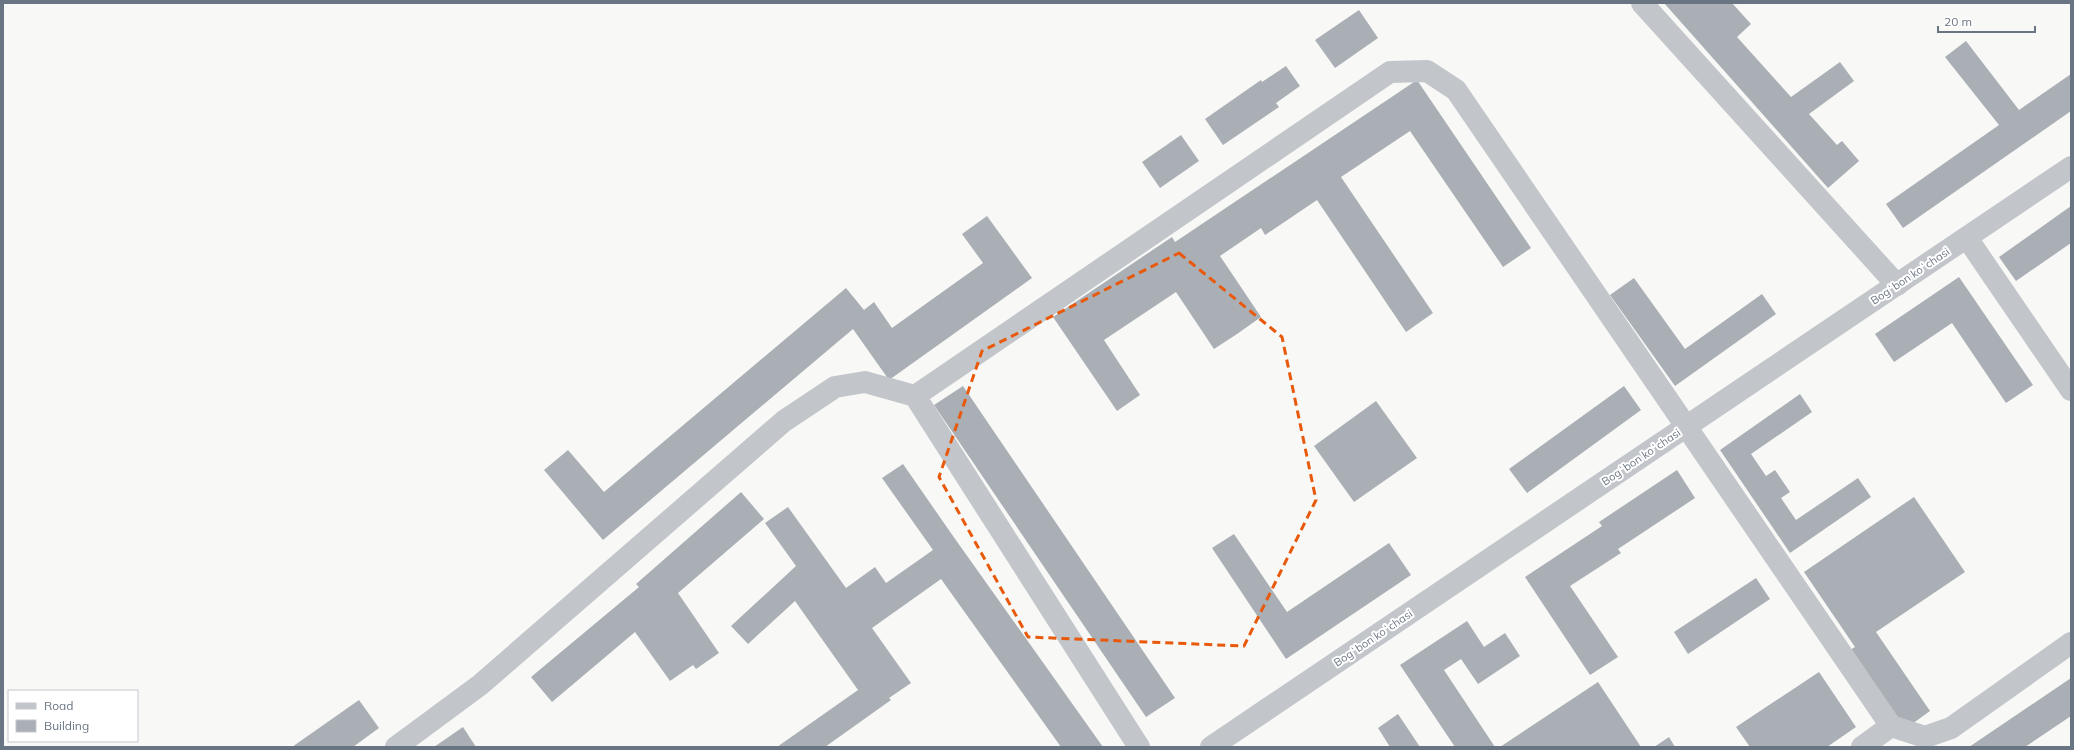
<svg xmlns="http://www.w3.org/2000/svg" width="2074" height="750" font-family="Mulish,sans-serif">
  <rect width="100%" height="100%" fill="#f8f8f6"/>
  <path fill="#a9afb5" d="M1664,3H1732L1751,24L1737,37L1791,97L1840,62L1854,81L1809,114L1837,145L1842,141L1859,161L1828,188Z
    M1359,10L1378,38L1335,68L1315,40Z
    M1966,41L2019,110L2071,74V111L1903,228L1886,204L1999,125L1945,57Z
    M1286,66L1300,86L1276,103L1279,107L1223,145L1205,119L1261,80L1262,82Z
    M1417,80L1531,248L1503,267L1410,131L1341,177L1433,313L1406,332L1317,200L1265,235L1261,228L1220,256L1261,317L1237,334L1214,349L1176,292L1104,340L1140,395L1117,411L1053,317L1172,237L1175,242Z
    M1181,135L1199,161L1160,188L1142,162Z
    M2071,206V243L2016,281L1999,257Z
    M987,216L1032,278L889,380L853,329L603,540L544,470L568,450L604,492L846,288L864,310L874,302L892,328L983,263L962,234Z
    M1959,277L2033,385L2006,403L1952,323L1894,362L1875,334Z
    M1634,278L1685,349L1762,294L1776,314L1675,386L1610,295Z
    M963,386L1175,698L1146,717L934,405Z
    M1624,386L1641,410L1527,493L1509,469Z
    M1800,394L1812,412L1751,454L1766,476L1775,470L1790,492L1781,498L1796,520L1858,478L1871,497L1790,553L1720,450Z
    M1376,401L1417,458L1354,502L1314,446Z
    M903,464L953,536L1103,747H1061L941,579L872,628L911,683L889,698L891,700L825,747H777L858,690L795,601L748,644L731,626L796,566L765,523L788,507L846,588L875,567L886,583L933,550L882,478Z
    M1677,470L1695,498L1618,549L1621,553L1570,586L1618,657L1590,675L1525,577L1602,526L1599,522Z
    M741,492L764,519L678,593L719,653L696,669L693,665L670,681L635,632L552,702L531,677L639,587L636,584Z
    M1914,497L1965,572L1876,632L1930,711L1905,729L1850,650L1855,647L1804,572Z
    M1234,534L1287,612L1389,543L1411,575L1286,659L1212,548Z
    M1756,578L1770,599L1688,654L1674,632Z
    M1467,621L1484,647L1505,633L1520,656L1478,684L1461,659L1444,670L1495,747H1455L1400,665Z
    M1819,672L1856,727L1827,747H1750L1736,727Z
    M2071,678V716L2025,747H1969Z
    M1598,682L1641,747H1500Z
    M359,700L379,728L353,747H292Z
    M1398,714L1420,747H1390L1378,728Z
    M463,727L476,747H434Z
    M1669,737L1675,747H1654Z"/>
  <g fill="none" stroke-linecap="round" stroke-linejoin="round">
    <path stroke="#c2c5c9" stroke-width="22" d="M1642,3L1897,285
      M1967,238L2071,390
      M1891,726L1925,737L1951,728L2071,643
      M396,747L480,685L784,421L835,387L865,382L915,396
      M1139,747L915,396L1390,72L1427,71L1456,90L1891,726L1862,747"/>
    <path stroke="#c2c5c9" stroke-width="22" d="M1211,747L2071,167"/>
  </g>
  <path fill="none" stroke="#e8590c" stroke-width="3" stroke-dasharray="8 5" stroke-linejoin="round" d="M1179,253L1282,337L1316,500L1244,646L1028,637L939,477L982,351Z"/>
  <g text-anchor="middle" stroke-width="4" stroke-linejoin="round" paint-order="stroke">
    <g font-size="11" fill="#6a7583" stroke="#fff">
      <text transform="translate(1910 276) rotate(-34)" y="4">Bogʻbon koʻchasi</text>
      <text transform="translate(1641 457) rotate(-34)" y="4">Bogʻbon koʻchasi</text>
      <text transform="translate(1373 638) rotate(-34)" y="4">Bogʻbon koʻchasi</text>
    </g>
  </g>
  <rect width="2074" height="750" fill="none" stroke="#6a7583" stroke-width="8"/>
  <rect x="8" y="690" width="130" height="52" fill="#ffffff" stroke="#c3c8cd"/>
  <rect x="16" y="703" width="20" height="6" fill="#c2c5c9" stroke="#c3c8cd"/>
  <text x="44" y="710" font-size="12" fill="#6a7583">Road</text>
  <rect x="16" y="720" width="20" height="12" fill="#a9afb5" stroke="#c3c8cd"/>
  <text x="44" y="730" font-size="12" fill="#6a7583">Building</text>
  <path d="M1938 26v6h97v-6" fill="none" stroke="#6a7583" stroke-width="2"/>
  <text x="1944" y="26" font-size="12" fill="#6a7583" stroke="#ffffff" stroke-width="3" paint-order="stroke">20 m</text>
</svg>
